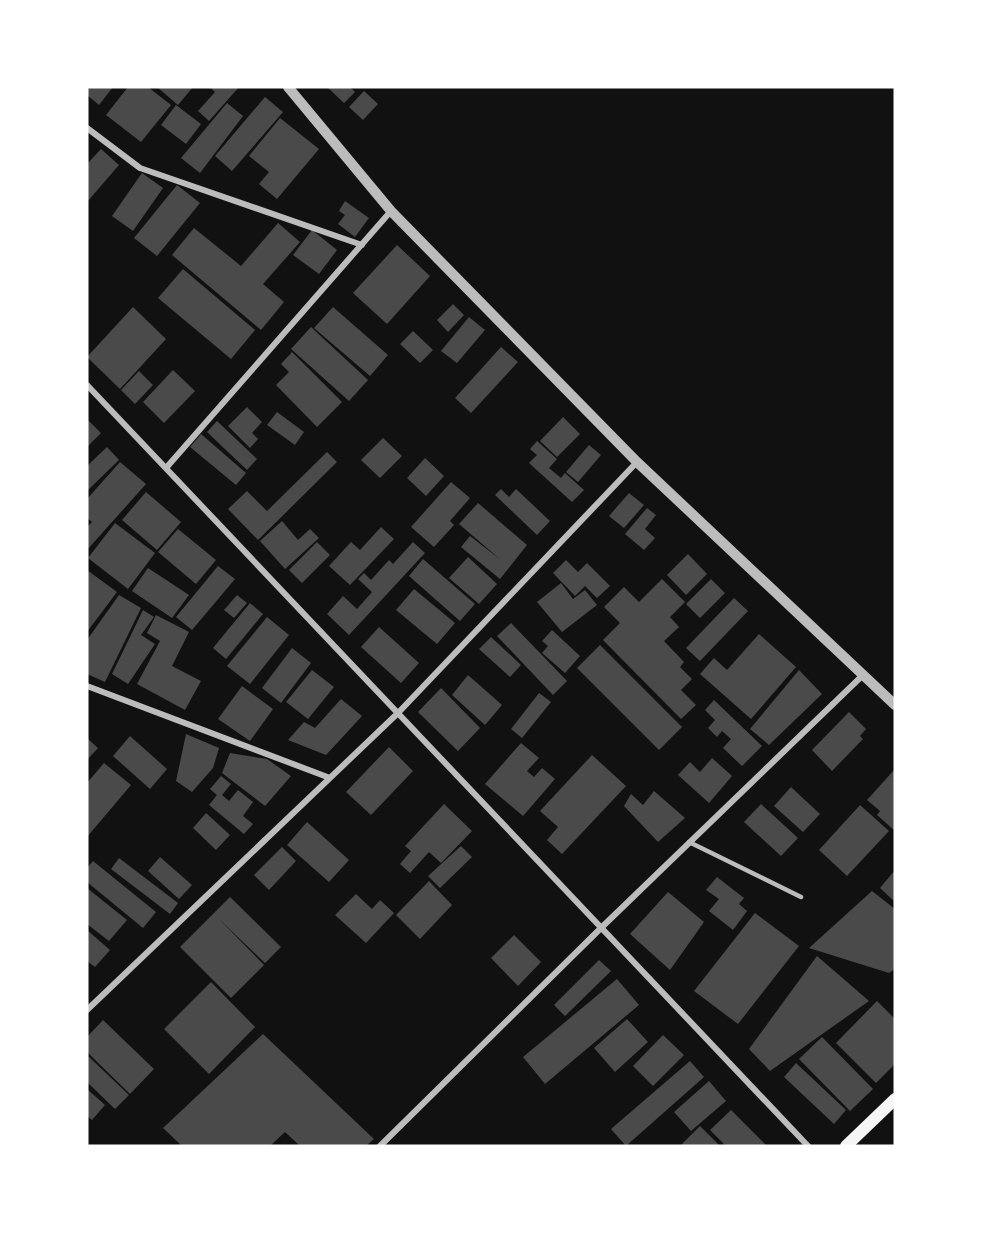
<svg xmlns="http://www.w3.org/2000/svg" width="982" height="1233" font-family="Inter,sans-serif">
  <rect width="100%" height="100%" fill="#111"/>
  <path fill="#4a4a4a" d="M87,87H113L99,105L87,95Z
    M128,87H148L171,105L141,142L106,115Z
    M157,87H193L178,105Z
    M210,87H239L209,121L198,111L215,92Z
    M327,87H350L355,92L344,103Z
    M364,91L378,104L363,120L349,107Z
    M265,97L283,112L232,171L215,156Z
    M227,103L243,116L200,173L181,158Z
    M176,105L201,124L186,144L161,125Z
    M280,118L319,149L277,199L259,184L269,172L249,156Z
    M101,149L119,165L87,202V164Z
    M142,173L163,188L133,231L112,216Z
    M177,185L200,203L157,256L134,238Z
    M345,201L369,218L355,237L338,224L345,215L339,211Z
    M278,223L300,242L263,284L284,302L261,330L172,255L194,228L241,266Z
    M312,230L337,250L319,274L293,255Z
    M397,245L430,276L387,324L353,293Z
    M183,269L255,330L231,359L158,298Z
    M453,304L464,315L448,332L437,320Z
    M133,307L166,339L120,389L87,357Z
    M333,307L388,355L370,376L314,328Z
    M469,317L485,330L457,363L441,351Z
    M311,327L368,380L349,401L291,349Z
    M413,331L433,350L420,363L400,344Z
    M501,347L518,362L471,413L455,398Z
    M292,352L342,402L317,427L276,385L289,372L281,364Z
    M173,370L195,391L164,423L143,402Z
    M139,371L153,385L135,404L121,390Z
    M247,407L262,422L252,433L258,439L250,448L228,426Z
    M277,412L304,432L295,445L267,425Z
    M563,417L580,434L557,457L540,441Z
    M87,419L101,433L87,447Z
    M217,421L257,459L247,470L207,432Z
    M201,434L246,473L236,485L190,447Z
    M383,438L402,456L380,478L361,460Z
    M537,441L557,459L549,468L561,478L565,473L584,490L572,502L529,463L537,455L530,449Z
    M589,445L601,455L578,482L566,472Z
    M107,447L119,460L87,491V466Z
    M327,452L337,462L258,540L228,509L247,491L267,511Z
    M425,458L444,476L426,496L407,478Z
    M120,462L146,484L87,550V527L92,522L87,518V499Z
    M451,482L470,498L450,521L454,525L434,547L411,527Z
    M501,489L509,497L516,489L550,521L537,535L495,495Z
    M146,492L181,522L157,550L122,520Z
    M629,493L644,505L624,528L609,516Z
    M478,503L527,545L500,579L461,547L470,536L501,560L459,524Z
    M647,508L656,515L645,529L655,538L644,550L625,534Z
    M282,521L298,540L310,529L319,538L285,569L260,541Z
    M115,523L155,553L128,589L88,558Z
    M381,527L394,539L350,585L329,566L351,542L360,550Z
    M178,529L216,560L196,584L158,552Z
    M317,542L330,555L302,583L289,570Z
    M413,542L425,553L349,635L327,614L343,596L357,609L372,592L358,579L364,573L371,580L389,560L393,564Z
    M688,554L707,574L686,595L667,575Z
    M468,557L497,584L479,604L449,578Z
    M423,559L475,604L460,621L409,576Z
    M566,560L578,572L587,563L610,586L597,598L585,586L575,596L553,573Z
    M218,566L235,579L192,630L176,617Z
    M148,568L189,595L172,618L132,591Z
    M87,570L117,592L87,632Z
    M662,579L685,602L670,617L679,627L664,641L684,662L680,667L692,679L681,690L696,705L681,719L603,640L620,623L604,607L624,587L639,602Z
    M711,579L725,593L700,618L686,604Z
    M561,583L573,599L585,590L597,605L562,632L537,602Z
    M414,589L455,623L437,644L396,610Z
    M119,595L141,608L105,682L87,674V640Z
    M237,595L247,603L234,618L224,610Z
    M734,598L748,611L700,661L686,648Z
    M250,603L263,614L226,659L213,648Z
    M143,610L154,617L141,635L155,644L128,684L112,674Z
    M156,615L189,632L172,666L201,681L185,710L137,684L160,641L147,633Z
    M267,617L289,635L250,684L227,666Z
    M511,623L567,681L553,695L497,636Z
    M379,627L419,663L401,683L361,647Z
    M552,630L580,656L565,673L542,653L548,646L542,641Z
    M759,634L796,667L751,719L700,674L714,658L727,670Z
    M491,637L521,665L510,677L479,649Z
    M600,645L682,727L659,750L577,668Z
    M292,648L311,663L281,703L262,688Z
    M312,670L334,687L308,719L286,702Z
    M799,670L822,694L769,745L750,729Z
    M468,675L502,705L485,725L452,695Z
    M242,686L273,709L250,741L218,719Z
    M441,688L480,728L458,751L418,712Z
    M539,693L551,702L522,738L511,729Z
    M341,699L362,716L326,755L288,740L304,722L315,728Z
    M714,700L762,746L742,766L723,748L731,739L722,731L717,737L708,728L715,720L705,710Z
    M849,712L866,729L860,736L863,739L832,771L812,750Z
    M186,734L219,748L213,768L192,792L176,781Z
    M130,736L167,769L150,789L113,756Z
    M87,738L98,748L87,760Z
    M521,743L539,758L527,771L534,777L542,768L555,779L523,816L485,784Z
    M389,747L413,771L371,815L346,792Z
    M230,753L267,759L291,776L265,806L222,773Z
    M592,755L626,786L562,854L547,840L558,827L540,811Z
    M712,758L732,776L709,803L678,775L690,762L700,772Z
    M104,763L131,785L87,837V783Z
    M895,769V831L877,815L880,811L867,800Z
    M221,776L231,784L222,795L229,801L238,790L253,802L243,816L253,824L244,834L209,805L217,795L210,789Z
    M791,787L820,814L803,832L774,806Z
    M654,791L685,818L658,842L624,806L631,794L643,805Z
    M444,804L472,831L441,863L429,852L410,873L400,864L411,851L405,846Z
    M761,804L798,838L781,856L744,822Z
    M860,805L889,831L847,876L819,850Z
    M206,813L230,835L216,850L193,828Z
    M307,822L349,860L329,882L287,845Z
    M461,846L472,857L440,888L428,876Z
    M282,847L296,861L269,890L254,875Z
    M160,857L192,885L179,899L148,871Z
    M119,858L178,903L170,914L111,869Z
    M93,861L156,912L143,928L87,882V868Z
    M895,870V902L880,888Z
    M717,877L744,898L739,904L747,911L733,930L709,911L719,899L706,890Z
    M429,881L452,905L420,939L396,915Z
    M87,888L127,920L109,941L87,924Z
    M872,891L895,909V969L889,973L809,948Z
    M668,892L704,922L670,970L630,934Z
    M356,894L372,909L380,900L394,913L366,943L335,915Z
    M230,897L281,947L265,963L219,919L264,965L231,998L180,947Z
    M755,913L799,946L738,1024L694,991Z
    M87,930L110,950L95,967L87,961Z
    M514,935L541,962L518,986L491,958Z
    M817,956L869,1001L770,1071L749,1049Z
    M599,960L611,971L565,1016L554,1005Z
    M617,979L639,1005L545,1084L523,1057Z
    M211,982L255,1027L209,1074L164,1029Z
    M877,1001L895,1019V1064L876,1083L836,1043Z
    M627,1019L648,1042L615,1072L594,1048Z
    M103,1020L154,1069L130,1094L87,1052V1037Z
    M263,1034L374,1139L366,1146H300L285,1132L270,1146H182L163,1128Z
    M663,1035L684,1055L653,1086L633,1066Z
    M822,1037L873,1089L850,1111L799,1059Z
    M87,1055L129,1095L115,1109L87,1082Z
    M690,1061L704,1077L626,1146L611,1129Z
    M796,1063L846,1110L834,1124L784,1077Z
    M709,1081L726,1101L691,1131L674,1112Z
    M87,1089L105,1105L92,1120L87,1116Z
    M731,1110L767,1146H726L710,1130Z
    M700,1126L720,1146H680Z"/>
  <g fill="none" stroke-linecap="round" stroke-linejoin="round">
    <path stroke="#bcbcbc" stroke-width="4.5" d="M689,842L801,897"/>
    <path stroke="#bcbcbc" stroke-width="6" d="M87,128L140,168L362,245
      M87,385L808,1146
      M166,468L391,211
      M87,686L330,778
      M87,1010L398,713L637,462
      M380,1146L601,928L863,675"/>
    <path stroke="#bcbcbc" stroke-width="10" d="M288,87L391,211L637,462L895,705"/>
    <path stroke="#f5f5f5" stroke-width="12" d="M846,1146L895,1099"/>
  </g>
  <rect width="982" height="1233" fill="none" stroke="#ffffff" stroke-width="177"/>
</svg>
